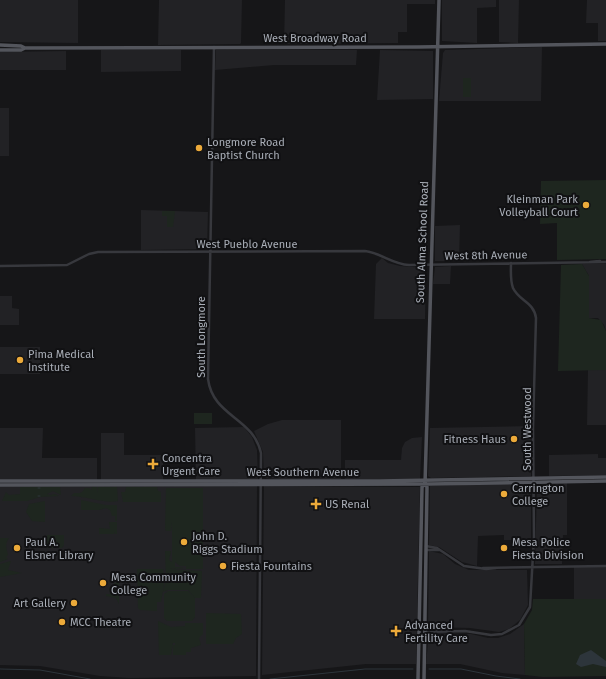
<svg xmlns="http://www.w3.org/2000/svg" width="606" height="679" font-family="'Fira Sans',sans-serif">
  <rect width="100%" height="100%" fill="#161618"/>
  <path fill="#222225" d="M0,0H78V43L0,42Z
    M159,0H242L241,43L240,44L158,45Z
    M285,0H435V4H407V32H398V43L284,44Z
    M442,0H496V7L477,8V43L442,41Z
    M499,0H519L518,43L499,42Z
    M587,0H606V41H598V23H586Z
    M542,47L541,101H439L443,53L445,50Z
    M101,50H181V71L101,72Z
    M216,50H357L356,65H274L215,70Z
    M380,50L433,51V99L377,100Z
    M66,51V70H0V52Z
    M0,108H9V156H0Z
    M141,210L208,212L207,249L141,250Z
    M460,225L459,261H435V226Z
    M382,258L388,263L400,266L426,268L425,319H374L376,264Z
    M582,264H606V331L604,325L598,318H589V276Z
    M451,266L450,284H433L435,267Z
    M0,296H12V308L19,309V325H0Z
    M0,347H40V374H0Z
    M588,370H606V425H587Z
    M282,420H341V479L292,480L264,478L263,452L254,431L268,424Z
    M532,426L531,476L431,478L428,476L430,428Z
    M244,427L252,437L257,450L258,480H196L195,428Z
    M0,428H43L42,458H97V480H0Z
    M101,433H124V455H163V480H101Z
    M422,437L420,479H345V460H401L402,448L405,442L412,438Z
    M598,454V458H606V475L549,476V455Z
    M567,483V535H563L562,564H535L537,485Z
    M501,484L531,485V540H504V535L478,536L477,566L462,562L439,547L429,545L430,486Z
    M0,486H257L256,676L130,678L100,676L40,666L0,665Z
    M264,486L420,487L416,664H366L262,675Z
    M429,551L443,554L455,564L469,570H527L528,605L520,620L509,629L499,632L470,628L428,627Z
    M606,566V599H574V567Z
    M524,624L525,675L502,673L460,664H426L429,633L471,634L488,638H498L510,634Z"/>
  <path fill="#1e261f" d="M463,78H467V85V78H471V97H467V91V97H463Z
    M606,180V259L557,260V223L540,224L541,181Z
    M162,211H175L173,227H167V216H162Z
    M582,264L589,276V318L601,320L606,331V370L558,371L561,265Z
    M194,413H212V424H194Z
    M20,487H60L61,495L53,491L47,494L50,495L55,494L59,496L40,497L27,501H2L6,492L9,495L20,494Z
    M92,487H97L98,493V487H117L118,501C105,504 86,496 71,496L74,493C79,493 82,494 85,488H89L91,490Z
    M126,487H157L158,491L161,492V502H123L121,492H125Z
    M166,488H203V569H186V566H180L175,562V567H182L183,568L170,569L202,571L201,598H195L188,590H168L163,592L166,580L165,551H171L169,560L172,562V522L171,531H166L165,529Z
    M81,500L106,505H117V521H115V516H112L110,510L106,508L99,510H81Z
    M45,501V522L32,521L26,512L29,504Z
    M109,522H117V534H115V532L114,534H99V528L110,529Z
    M47,535H64V545L62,548H47Z
    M0,538H9C5,544 6,547 8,555L6,557L8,559L0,562Z
    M11,561L8,570L22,573L0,577V564Z
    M137,569H163L165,579L161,602H157V611L140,610L138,608Z
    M119,582V604L116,598L106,596V594H110L109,587H114V583Z
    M168,591H188L195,598V617L192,621H167L164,618V594Z
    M533,599H606V676L543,677L525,675L524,624L532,610Z
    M206,613L241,614L242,634L236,638L233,644H206Z
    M158,621L171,627L185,626V623H203V634L199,638L201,645L191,648V652H186V655H173V645H175V643H173L171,655H159Z"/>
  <path fill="#2d353b" d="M591,650L606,661V667L593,664L581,667L576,664L580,655Z"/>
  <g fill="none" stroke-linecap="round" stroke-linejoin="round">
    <path stroke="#2d353b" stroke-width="1" d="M38,488H40
      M38,496H40
      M0,669L40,670L90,679
      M429,669H461L496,676L520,679
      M270,679L365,669H413"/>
    <path stroke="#37383d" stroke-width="2.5" d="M214,47L208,379C213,417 253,417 261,453L259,679
      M590,262L600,261
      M0,266L67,265L89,254L98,252L365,251C381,253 392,264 409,265L606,262
      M426,546L437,548L464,566L486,569L496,568
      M426,550H439
      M483,568L606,566
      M425,629H437L439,631
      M425,632L465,631L491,635L502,634L519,625L530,607L534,537L533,428L536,318C534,302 519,301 513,288C510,280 511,271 511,263"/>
    <path stroke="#53555c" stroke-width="3.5" d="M0,45L21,46L25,48L418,47L606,44
      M0,50H21L25,48
      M0,481H379L606,477
      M0,485L430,484L606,481
      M418,679L422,487L425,484L439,0
      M424,679L427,487L425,484"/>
  </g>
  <g fill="#ecaa3a" stroke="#111113" stroke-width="1.5">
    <circle cx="199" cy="148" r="4"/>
    <circle cx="586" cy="205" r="4"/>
    <circle cx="20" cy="360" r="4"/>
    <circle cx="514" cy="439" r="4"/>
    <path d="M151 458h4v4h4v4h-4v4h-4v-4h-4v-4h4z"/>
    <circle cx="504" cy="494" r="4"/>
    <path d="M314 498h4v4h4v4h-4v4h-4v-4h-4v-4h4z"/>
    <circle cx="184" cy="542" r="4"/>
    <circle cx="17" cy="548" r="4"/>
    <circle cx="504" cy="548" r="4"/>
    <circle cx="223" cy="566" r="4"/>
    <circle cx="103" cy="583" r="4"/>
    <circle cx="74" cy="603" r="4"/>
    <circle cx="62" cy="622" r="4"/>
    <path d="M394 625h4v4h4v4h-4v4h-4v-4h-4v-4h4z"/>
  </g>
  <g text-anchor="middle" stroke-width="4" stroke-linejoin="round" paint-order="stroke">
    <g font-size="11" fill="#a9aeb7" stroke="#111113">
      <text x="315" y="42">West Broadway Road</text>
      <text transform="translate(422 242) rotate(-88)" y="4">South Alma School Road</text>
      <text x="247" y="248">West Pueblo Avenue</text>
      <text transform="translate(486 255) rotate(-1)" y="4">West 8th Avenue</text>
      <text transform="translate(201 337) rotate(-90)" y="4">South Longmore</text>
      <text transform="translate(527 429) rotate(-90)" y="4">South Westwood</text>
      <text x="303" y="476">West Southern Avenue</text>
    </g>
    <g font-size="11" fill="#a9aeb7" stroke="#111113" text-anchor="start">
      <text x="207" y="146">Longmore Road<tspan x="207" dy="13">Baptist Church</tspan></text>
      <text x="578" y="203" text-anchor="end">Kleinman Park<tspan x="578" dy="13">Volleyball Court</tspan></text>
      <text x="28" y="358">Pima Medical<tspan x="28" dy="13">Institute</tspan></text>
      <text x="506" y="443" text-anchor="end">Fitness Haus</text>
      <text x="162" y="462">Concentra<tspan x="162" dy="13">Urgent Care</tspan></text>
      <text x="512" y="492">Carrington<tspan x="512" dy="13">College</tspan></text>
      <text x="325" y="508">US Renal</text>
      <text x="192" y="540">John D.<tspan x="192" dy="13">Riggs Stadium</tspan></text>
      <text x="25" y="546">Paul A.<tspan x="25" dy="13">Elsner Library</tspan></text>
      <text x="512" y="546">Mesa Police<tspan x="512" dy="13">Fiesta Division</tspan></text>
      <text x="231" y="570">Fiesta Fountains</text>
      <text x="111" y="581">Mesa Community<tspan x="111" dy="13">College</tspan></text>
      <text x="66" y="607" text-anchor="end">Art Gallery</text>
      <text x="70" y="626">MCC Theatre</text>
      <text x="405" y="629">Advanced<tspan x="405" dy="13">Fertility Care</tspan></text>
    </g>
  </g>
</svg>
